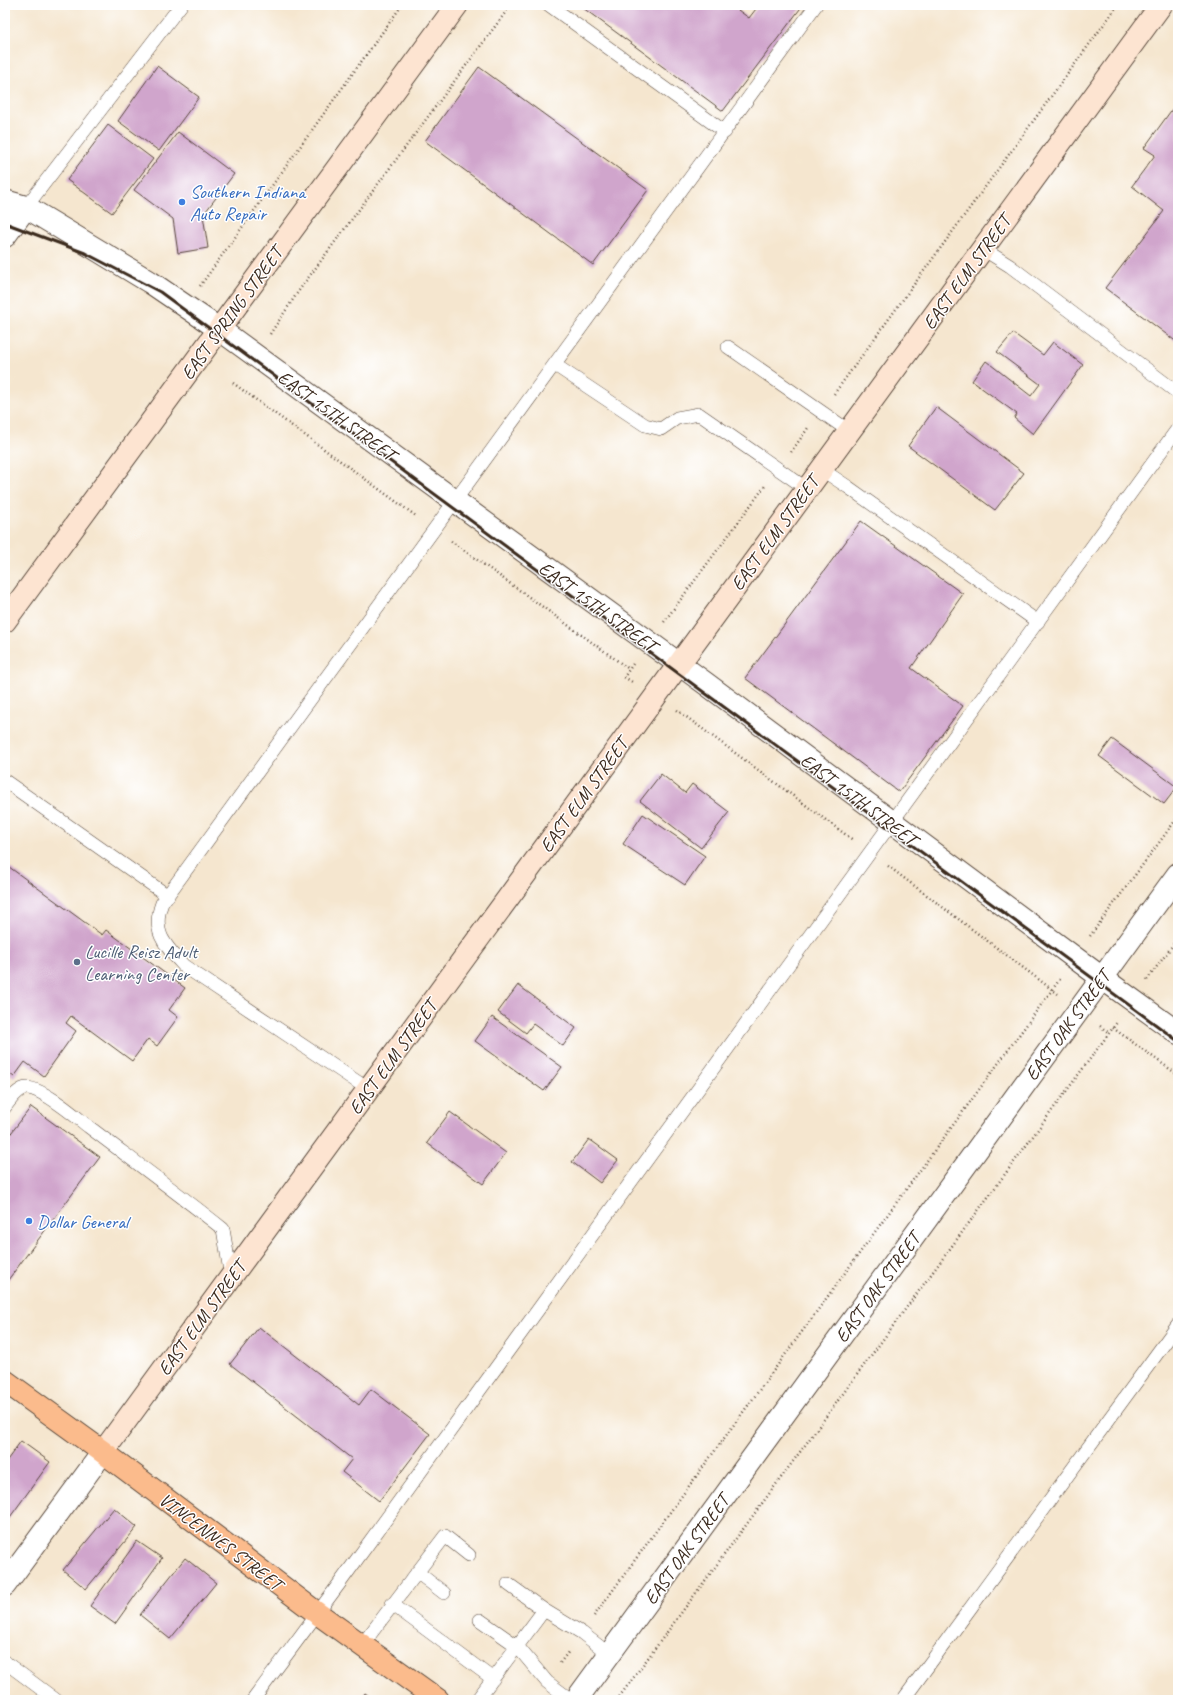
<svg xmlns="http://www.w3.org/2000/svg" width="1183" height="1705" font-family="Caveat,sans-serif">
  <rect width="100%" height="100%" fill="#fff"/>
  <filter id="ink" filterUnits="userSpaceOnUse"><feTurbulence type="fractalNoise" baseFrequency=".025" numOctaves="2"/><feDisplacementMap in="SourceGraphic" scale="8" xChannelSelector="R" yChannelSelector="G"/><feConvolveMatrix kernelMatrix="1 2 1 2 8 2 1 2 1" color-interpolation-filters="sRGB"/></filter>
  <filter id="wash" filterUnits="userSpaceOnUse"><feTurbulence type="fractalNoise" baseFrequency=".012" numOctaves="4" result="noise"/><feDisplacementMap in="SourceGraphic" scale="16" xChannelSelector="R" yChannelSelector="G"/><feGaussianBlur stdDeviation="0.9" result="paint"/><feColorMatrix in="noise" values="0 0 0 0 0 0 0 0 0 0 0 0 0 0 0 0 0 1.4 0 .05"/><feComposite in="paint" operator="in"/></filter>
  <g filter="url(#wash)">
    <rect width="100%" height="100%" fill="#f5e6cf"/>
    <g id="blocks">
      <path fill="#d0a5cc" d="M579,5H731L749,18L759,5H803L723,111Z
        M157,66L199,97L159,151L118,121Z
        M479,67L648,190L593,265L425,141Z
        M1178,101V343L1105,288L1164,211L1132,186L1155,155L1144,148Z
        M108,125L153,159L112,213L67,180Z
        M178,132L234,174L203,215L208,248L178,253L173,219L134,190Z
        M1013,333L1043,355L1053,342L1083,365L1033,434L1014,418L1017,414L972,381L986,361L1031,396L1040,384L997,352Z
        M936,407L1024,473L995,510L908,446Z
        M861,521L963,594L911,668L963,706L899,792L745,678Z
        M1112,739L1177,787L1164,804L1099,756Z
        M661,774L685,793L692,784L729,812L701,848L640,801Z
        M643,814L705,856L685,885L623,844Z
        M5,864L102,935L106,930L185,988L169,1010L178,1017L157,1046L148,1039L132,1061L71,1016L66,1023L76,1031L44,1076L25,1062L14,1077L5,1070Z
        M518,985L576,1028L563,1046L533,1024L526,1033L498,1012Z
        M492,1017L562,1067L544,1091L475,1041Z
        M31,1107L100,1157L5,1284V1141Z
        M450,1112L506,1153L483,1184L427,1143Z
        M589,1139L618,1160L600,1183L572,1162Z
        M259,1327L359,1405L371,1389L430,1434L379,1501L342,1472L352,1459L230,1364Z
        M21,1441L50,1462L5,1524V1463Z
        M114,1508L137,1527L86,1589L63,1570Z
        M137,1541L162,1558L115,1624L90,1606Z
        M185,1558L216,1583L170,1639L140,1615Z
        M365,1693L375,1700H360Z"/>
    </g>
  </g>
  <g filter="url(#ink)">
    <use href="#blocks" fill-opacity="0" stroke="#574639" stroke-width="1"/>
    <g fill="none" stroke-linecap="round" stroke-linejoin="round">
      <g stroke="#574639" stroke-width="14">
        <path id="lane" d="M549,5L725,132
          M26,207L181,5
          M983,249L1010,266L1178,393
          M728,347L849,431
          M555,365L645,425L661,429L677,418L699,414L807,489
          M821,469L848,487L1038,622
          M5,781L168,896
          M368,1089L184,966C165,945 151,932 162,903L816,5
          M5,1107C10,1100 19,1087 28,1088C45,1090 75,1116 89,1127C134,1161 179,1194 223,1229L231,1277
          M417,1572L444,1593
          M508,1584L544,1610
          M392,1604L493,1679
          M480,1620L517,1646L547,1682L571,1700
          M362,1645L445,1536L469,1555
          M5,1662L56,1700
          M253,1700L339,1584L1178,428
          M477,1700L544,1610L582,1633L609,1654
          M903,1700L1178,1325"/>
      </g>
      <g stroke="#574639" stroke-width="24">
        <path id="street" d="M5,201L26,207L99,251L150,282L219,329L705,683L1102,978L1178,1033
          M5,236L26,207
          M5,1585L103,1452
          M576,1700L1178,874"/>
      </g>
      <g stroke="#574639" stroke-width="24">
        <path id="secondary" d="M5,621L457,5
          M103,1452L1161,5"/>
      </g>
      <g stroke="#574639" stroke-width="24">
        <path id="primary" d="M5,1381L103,1452L317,1613L438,1700"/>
      </g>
      <path stroke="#574639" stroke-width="2.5" stroke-dasharray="1 3" stroke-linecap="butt" d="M200,286L402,5
        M270,334L300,289L511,5
        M233,383L416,516
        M834,394L1118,5
        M791,452L808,428
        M451,541L629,669
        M664,622L765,486
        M633,664L624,677L634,683
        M677,710L853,840
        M888,866L1058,994
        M1090,936L1178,817
        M1147,980L1178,938
        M1100,1026L1109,1033
        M1113,1028L1178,1075
        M594,1616L1060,979
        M560,1663L569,1651
        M617,1700L1118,1021"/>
      <use href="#lane" stroke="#fff" stroke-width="13"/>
      <use href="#street" stroke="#fff" stroke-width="22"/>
      <use href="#secondary" stroke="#fde4d1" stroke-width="22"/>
      <use href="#primary" stroke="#fbbb8c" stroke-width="22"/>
      <path stroke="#3b2a1e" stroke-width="3" d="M5,223L85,253L160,292L1178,1041"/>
    </g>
  </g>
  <g fill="#3f7fe0" stroke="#fff" stroke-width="1.5">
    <circle cx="182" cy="202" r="4"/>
    <circle cx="29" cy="1221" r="4"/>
  </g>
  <circle fill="#5c6f8a" stroke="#fff" stroke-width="1.5" cx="77" cy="962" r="4"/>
  <g text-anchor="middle" stroke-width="3" stroke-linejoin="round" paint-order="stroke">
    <g font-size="19" fill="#366cbe" stroke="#fff" text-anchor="start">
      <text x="190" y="198">Southern Indiana<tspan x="190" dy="22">Auto Repair</tspan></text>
      <text x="37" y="1228">Dollar General</text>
    </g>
    <g font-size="19" fill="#3b2a1e" stroke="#fff">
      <text transform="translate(966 272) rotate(-54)" y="7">EAST ELM STREET</text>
      <text transform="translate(231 313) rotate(-54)" y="7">EAST SPRING STREET</text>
      <text transform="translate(337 415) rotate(36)" y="7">EAST 15TH STREET</text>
      <text transform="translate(774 533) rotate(-54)" y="7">EAST ELM STREET</text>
      <text transform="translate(598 606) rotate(36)" y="7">EAST 15TH STREET</text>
      <text transform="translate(583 795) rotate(-54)" y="7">EAST ELM STREET</text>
      <text transform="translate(859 799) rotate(37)" y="7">EAST 15TH STREET</text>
      <text transform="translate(1067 1025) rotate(-54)" y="7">EAST OAK STREET</text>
      <text transform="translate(392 1057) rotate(-54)" y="7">EAST ELM STREET</text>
      <text transform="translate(877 1287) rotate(-54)" y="7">EAST OAK STREET</text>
      <text transform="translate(201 1318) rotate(-54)" y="7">EAST ELM STREET</text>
      <text transform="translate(221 1541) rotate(37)" y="7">VINCENNES STREET</text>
      <text transform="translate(686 1549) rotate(-54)" y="7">EAST OAK STREET</text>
    </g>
    <g font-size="19" fill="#4e5e75" stroke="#fff" text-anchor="start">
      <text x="85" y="958">Lucille Reisz Adult<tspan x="85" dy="22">Learning Center</tspan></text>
    </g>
  </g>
  <rect width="1183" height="1705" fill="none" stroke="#fff" stroke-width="20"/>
</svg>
